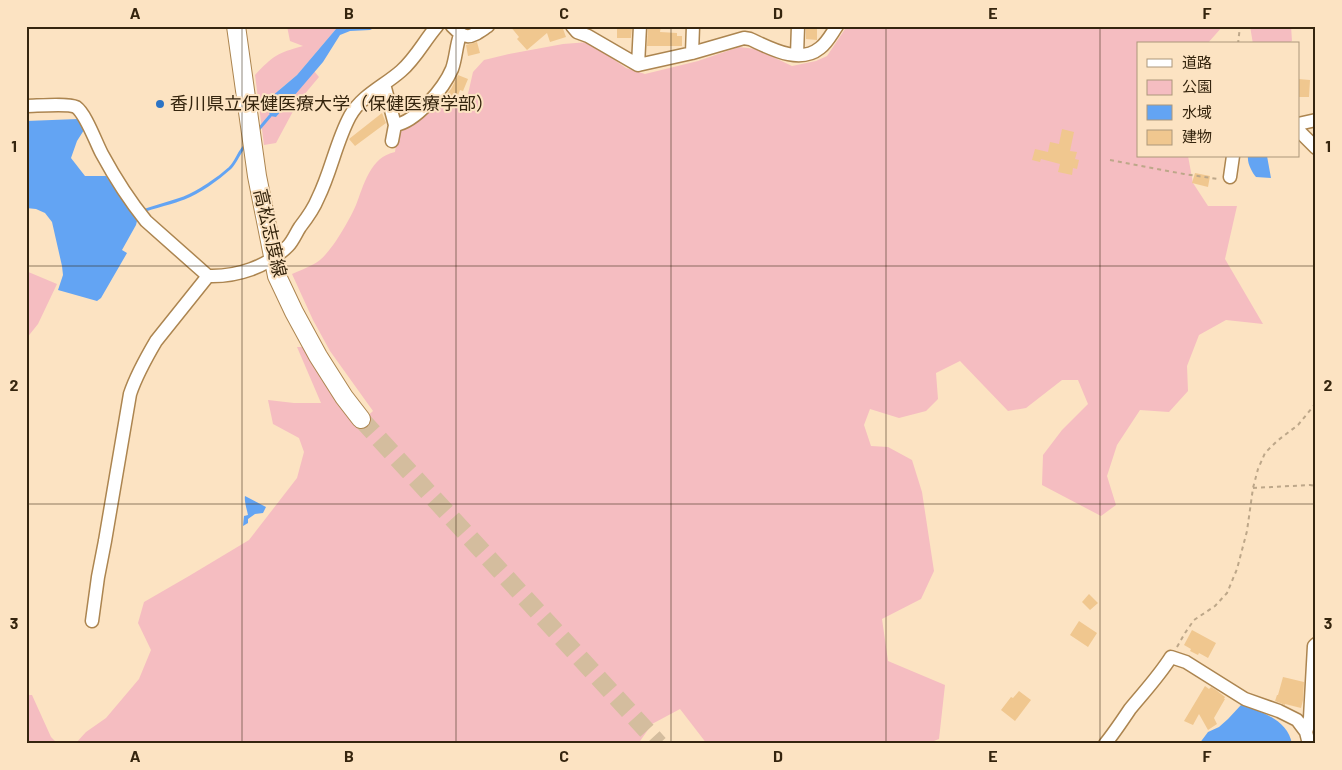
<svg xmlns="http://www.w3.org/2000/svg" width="1342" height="770" font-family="Barlow,'Noto Sans JP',sans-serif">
  <rect width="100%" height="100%" fill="#fce3c2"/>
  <path fill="#f5bdc1" d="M287,26H340L336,29L297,75L279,90L276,117L314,71L319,77L298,102L276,143L264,145L255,75C273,56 277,53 303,46L290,41Z
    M847,26H1223L1207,44H1138V156H1188L1193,183L1208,206H1237L1225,259L1263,324L1226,320L1199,335L1187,366L1188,391L1169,412L1140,410L1117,445L1107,476L1116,505L1101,516L1042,485L1043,455L1062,430L1088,404L1078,380H1062L1026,408L1008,411L960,361L936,373L938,399L926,411L899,418L870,409L864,425L871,446L888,447L912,460L922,492L934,571L921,599L882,619L888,661L945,685L939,739L926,744H707L680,709L652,724L638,744H75L86,732L106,718L139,679L151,650L138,623L144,602L189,576L249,540L297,478L304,452L299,438L273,424L268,400L294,403H321L297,347H307L360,423L373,411L330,351L313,320L292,274C301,270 312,266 320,260C333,249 349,221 356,205C364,185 370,157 395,152L398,131C417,122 424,115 438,99L465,107L473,72L484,60L509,54L563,44L589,42L626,68L645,74L698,61L739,47L756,49L792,66L816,61L827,56Z
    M1250,26H1291L1292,41L1287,44H1253Z
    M26,271L57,284L38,324L26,339Z
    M26,695H32L51,737L58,744H26Z"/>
  <path fill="#63a4f3" d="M340,26H378L370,30L350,31L340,35L323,62L276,117L270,116L268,108L271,97L297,75L336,29Z
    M78,119L84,130L77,141L71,158L85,176H106L137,221L136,225L122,250L127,253L101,298L97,301L58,290L63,275L62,266L52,222L45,213L36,209L26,208V121Z
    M1248,156H1267L1271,178L1256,177C1252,172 1247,163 1248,156Z
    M245,496L266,507L263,513L255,514L248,519V523L243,526L244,516L248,515C247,510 244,501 245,496Z
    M1241,705C1261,711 1288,720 1292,744H1199L1208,732L1219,727L1228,719Z"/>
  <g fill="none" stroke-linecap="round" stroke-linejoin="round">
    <path stroke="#63a4f3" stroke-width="3" d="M259,129L270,116
      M143,211C156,206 171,203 184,198C199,192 218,179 230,168C237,161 239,151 246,145"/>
  </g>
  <path fill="#f0c78f" d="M510,26H562L566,37L550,42L547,33L527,50L517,39L519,37Z
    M617,26L632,27L631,38H617Z
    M648,26H661L660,32L677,33V36H682V46H647Z
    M806,27H817V40L806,39Z
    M477,42L480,53L468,56L466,45Z
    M458,75L468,79L463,91L460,90L456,101L444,97L451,89Z
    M1298,79L1310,80L1309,97H1298Z
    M382,113L386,123L355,146L349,139Z
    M1062,129L1074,132L1070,151L1077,152L1075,159L1079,160L1077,169L1073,168L1072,175L1058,172L1060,164L1041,159L1040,162L1032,160L1035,149L1048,152L1050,142L1059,144Z
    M1195,173L1210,176L1208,187L1192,183Z
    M1089,594L1098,603L1090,610L1082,602Z
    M1079,621L1097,633L1088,647L1070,635Z
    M1192,630L1216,643L1208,658L1199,653L1198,655L1190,651L1191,649L1184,645Z
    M1283,677L1304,682L1303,700L1301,708L1285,704V705L1275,701L1277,695H1278Z
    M1205,686L1209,689L1211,687L1216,690L1225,697L1224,699H1225L1214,718L1217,724L1208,730L1199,714L1193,725L1184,721Z
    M1019,691L1031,700L1015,721L1001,710L1011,697L1013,698Z"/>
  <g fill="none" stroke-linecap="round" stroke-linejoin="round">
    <path stroke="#d4bd9e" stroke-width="18" stroke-dasharray="18 9" stroke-linecap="butt" d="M361,419L659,744"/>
    <g stroke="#ac8550" stroke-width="15">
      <path id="street" d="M452,26C467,42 471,37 488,26
        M572,26L577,32L588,36L638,65L692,53L744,38L750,39C770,48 799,65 820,48C827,43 832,33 837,26
        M692,53L693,26
        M797,55L798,26
        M638,65L640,26
        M384,84L395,125
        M26,106C36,106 68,103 76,107C86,114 96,143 102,154C115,178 129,200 146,221L208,276
        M1298,124L1316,120
        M1298,130L1316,148
        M392,141L395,125C416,122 444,88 452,69C456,58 456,46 460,35
        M1230,177L1233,156
        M92,621L98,577L105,541L130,394C136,376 146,358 156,341L208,276C237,277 267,267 288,246C293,241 296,233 300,227C307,218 314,208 318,198C331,172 336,142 350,116C362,95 384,86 401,71C416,58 424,41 437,26
        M1306,732L1310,718L1314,646L1316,644
        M1105,744C1114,733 1122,721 1130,709C1144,692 1159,676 1171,657L1186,662L1245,699L1279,711L1297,720L1306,732L1309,744"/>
    </g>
    <g stroke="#ac8550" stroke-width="20">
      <path id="secondary" d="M236,26L257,176L277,276L294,312L318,356L344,397L361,419"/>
    </g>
    <path stroke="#bda789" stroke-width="2" stroke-dasharray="4 4" stroke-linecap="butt" d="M1238,44L1240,26
      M1110,160L1184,174L1218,179
      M1253,488L1310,485L1316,486
      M1177,647L1185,633L1194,620L1215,606L1227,593L1237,569L1247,531L1253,488L1258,469L1265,453L1277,441L1298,425L1316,403"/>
    <use href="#street" stroke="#fff" stroke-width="12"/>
    <use href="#secondary" stroke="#fff" stroke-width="18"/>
  </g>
  <path fill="none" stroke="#35250e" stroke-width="1" stroke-opacity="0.55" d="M242,26V744M456,26V744M671,26V744M886,26V744M1100,26V744M26,266H1316M26,504H1316"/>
  <circle fill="#2c74c5" stroke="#fce3c2" stroke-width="2" cx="160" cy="104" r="5"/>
  <g text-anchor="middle" stroke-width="4" stroke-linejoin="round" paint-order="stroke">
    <g font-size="18" fill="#35250e" stroke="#fce3c2" text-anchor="start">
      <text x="170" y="110">香川県立保健医療大学（保健医療学部）</text>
    </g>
    <g font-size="18" fill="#35250e" stroke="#fce3c2">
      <text transform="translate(270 233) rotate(77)" y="6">高松志度線</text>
    </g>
  </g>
  <rect width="1342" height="770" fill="none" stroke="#fce3c2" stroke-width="55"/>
  <rect x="1137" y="42" width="162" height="115" fill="#fce3c2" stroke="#ac977a"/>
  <rect x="1147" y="59" width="25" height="8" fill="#ffffff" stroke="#ac977a"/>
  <text x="1182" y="68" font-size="15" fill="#35250e">道路</text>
  <rect x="1147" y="80" width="25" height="15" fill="#f5bdc1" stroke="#ac977a"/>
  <text x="1182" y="92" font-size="15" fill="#35250e">公園</text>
  <rect x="1147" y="105" width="25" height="15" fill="#63a4f3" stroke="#ac977a"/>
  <text x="1182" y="118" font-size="15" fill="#35250e">水域</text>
  <rect x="1147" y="130" width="25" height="15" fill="#f0c78f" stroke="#ac977a"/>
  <text x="1182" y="142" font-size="15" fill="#35250e">建物</text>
  <rect x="28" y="28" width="1286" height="714" fill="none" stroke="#35250e" stroke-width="2"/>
  <g font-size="16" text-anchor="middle" font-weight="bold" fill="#35250e">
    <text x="135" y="19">A</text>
    <text x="349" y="19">B</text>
    <text x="564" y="19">C</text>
    <text x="778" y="19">D</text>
    <text x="993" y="19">E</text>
    <text x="1207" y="19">F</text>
    <text x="14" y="152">1</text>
    <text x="1328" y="152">1</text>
    <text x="14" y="391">2</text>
    <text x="1328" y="391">2</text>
    <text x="14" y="629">3</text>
    <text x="1328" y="629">3</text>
    <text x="135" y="762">A</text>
    <text x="349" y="762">B</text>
    <text x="564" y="762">C</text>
    <text x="778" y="762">D</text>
    <text x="993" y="762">E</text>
    <text x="1207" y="762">F</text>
  </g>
</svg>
